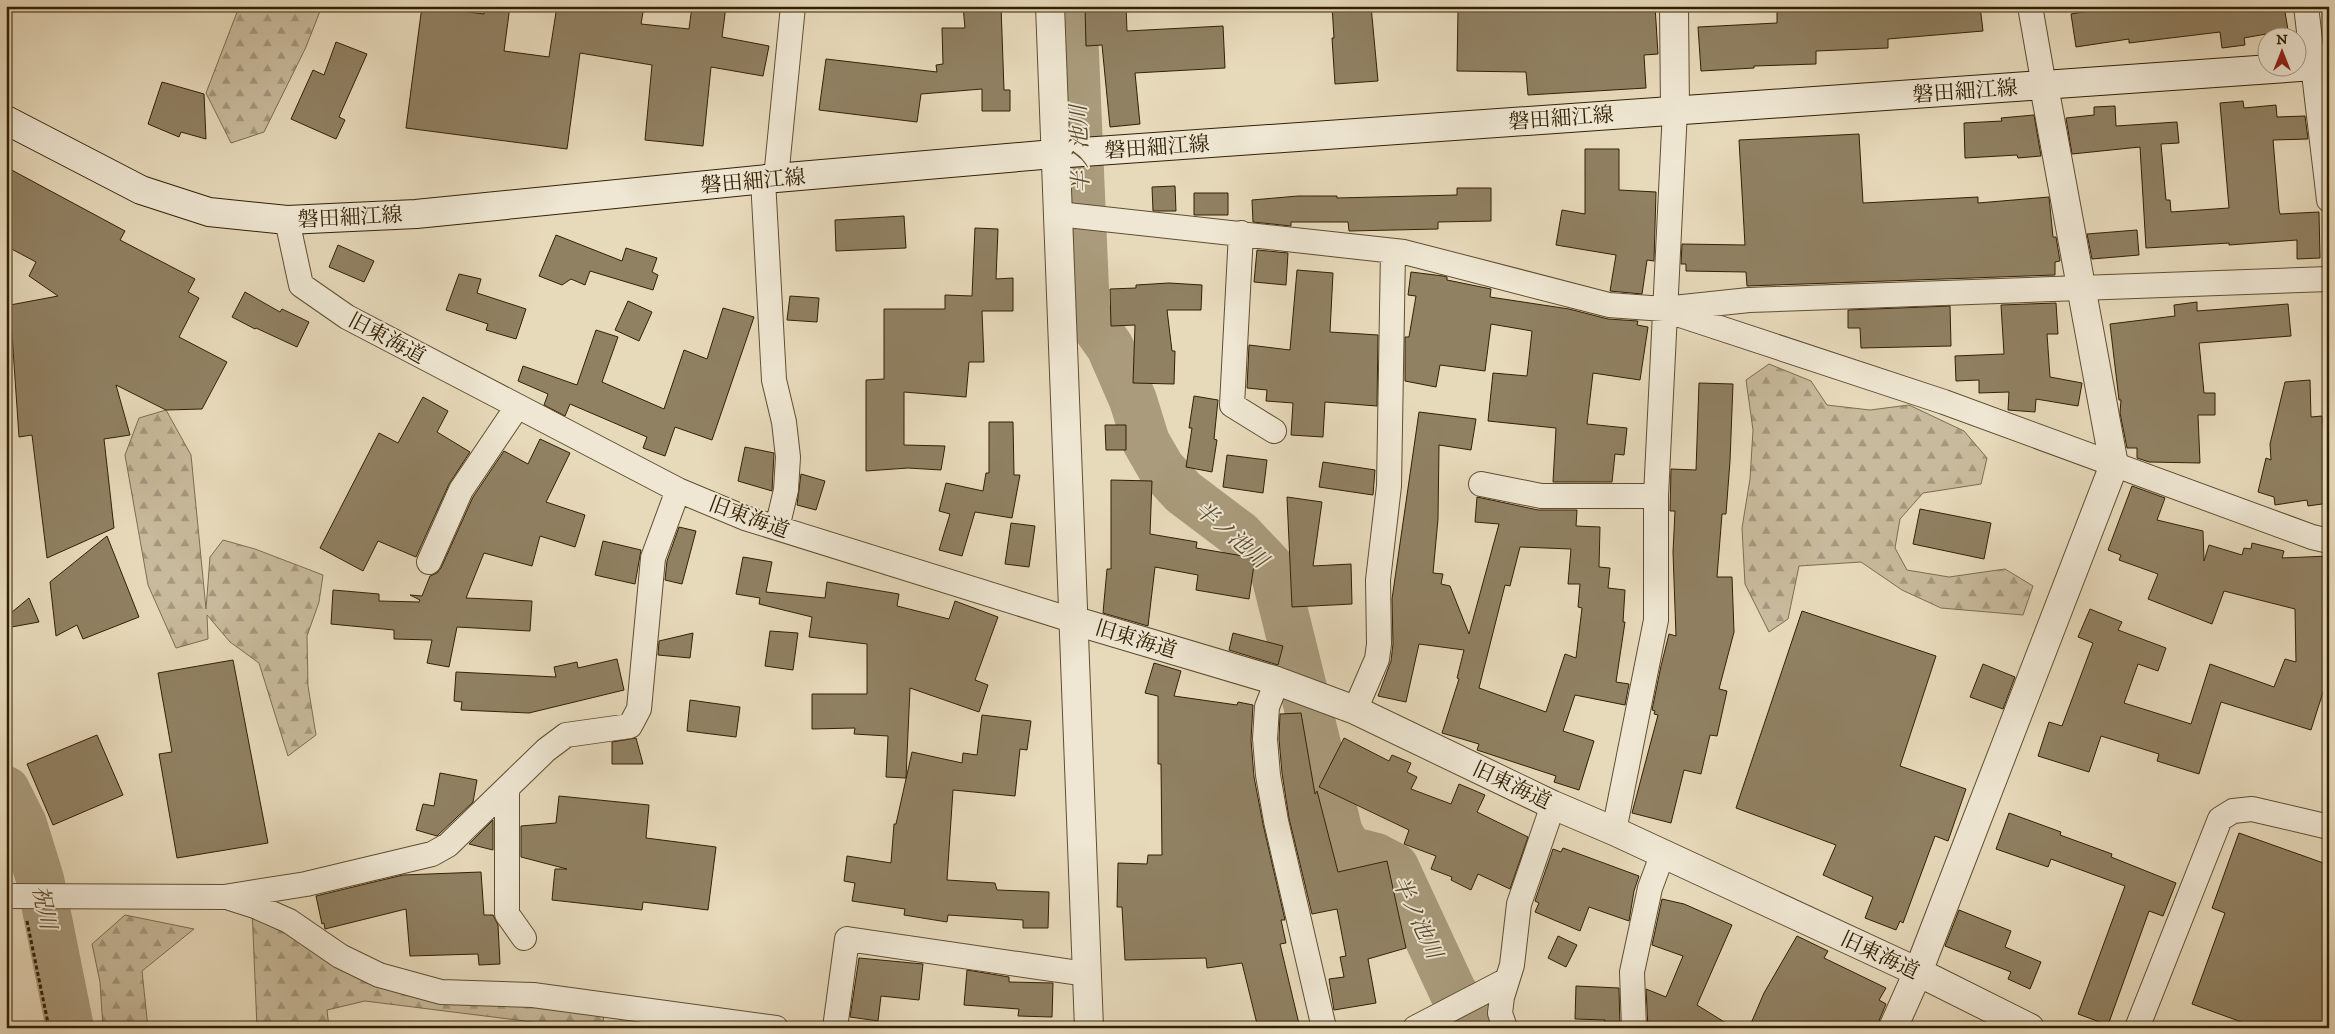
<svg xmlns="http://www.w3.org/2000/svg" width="2335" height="1034" font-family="'IM FELL DW Pica','Noto Serif JP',serif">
  <defs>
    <pattern id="forest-firs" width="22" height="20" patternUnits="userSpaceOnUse" patternTransform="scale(1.25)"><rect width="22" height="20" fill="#c8ba9c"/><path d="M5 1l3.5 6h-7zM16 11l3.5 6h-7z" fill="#a3977d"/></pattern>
  </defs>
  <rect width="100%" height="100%" fill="#e7dabb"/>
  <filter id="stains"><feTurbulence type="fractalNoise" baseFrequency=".004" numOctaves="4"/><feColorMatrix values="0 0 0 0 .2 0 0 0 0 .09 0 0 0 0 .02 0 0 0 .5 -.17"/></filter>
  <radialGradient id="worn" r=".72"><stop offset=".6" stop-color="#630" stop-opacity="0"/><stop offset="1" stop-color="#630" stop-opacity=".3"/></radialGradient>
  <path fill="url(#forest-firs)" stroke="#7d6d50" d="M6,6H127L6,11Z
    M223,6H322L306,47L264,132L231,143L206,93L239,7Z
    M1769,364L1811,381L1827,405L1870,410L1909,405L1964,431L1987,458L1981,484L1923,493L1900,519L1895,548L1907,570L1949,577L2005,569L2033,586L2023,615L1941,608L1902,590L1861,562L1799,566L1788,619L1769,632L1745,584L1742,528L1750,479L1753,430L1746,380Z
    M166,410L191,455L206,609L210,557L223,540L255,549L323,575L319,602L307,636L308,686L316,735L288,756L259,663L230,642L207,615L208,639L176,648L148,585L125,455L139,418Z
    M252,908L340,956L441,984L605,1010L602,1028H581L365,1001L327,1010L329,1028H257Z
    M125,915L194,929L142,971L148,1028H103L100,982L92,944Z"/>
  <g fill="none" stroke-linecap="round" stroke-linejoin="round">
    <path stroke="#a99b7c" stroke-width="48" d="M1073,6L1086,313L1110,347L1133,400L1146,442L1161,468L1183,492L1240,535L1274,571L1339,833L1349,850L1376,857L1395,867L1453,992L1481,1028
      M6,790L23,824L40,879L70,1028"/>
  </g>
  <path fill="#908163" stroke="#322003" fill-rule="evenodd" d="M422,6L484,14V6H510L504,51L549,57L557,6H644L641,24L689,29L692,6H726L722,37L769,46L763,76L711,67L703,146L645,140L652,65L580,53L567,149L406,128Z
    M963,6H1001L1004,90H1010V111H982V89L921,94L917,122L819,110L826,59L937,72L936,65L943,64L942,28H965Z
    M1085,6H1126L1127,31L1223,26L1225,68L1135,73L1140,124L1110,127L1102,45L1086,46Z
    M1332,6H1371L1378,81L1335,84L1332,38H1334Z
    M1466,6H1655L1658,54L1644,55L1646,88L1528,95L1526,72L1457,71L1458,10H1466Z
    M1777,6H1980L1983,31L1888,39V48L1816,51V64L1754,66V68L1701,71L1698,27L1777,23Z
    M2117,6H2284L2288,30L2244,38L2245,45L2222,48L2220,32L2129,43V39L2076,47L2071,14Z
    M336,42L367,54L339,117L345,120L336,139L291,119L313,70L324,75Z
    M162,82L204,94L206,139L181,132L179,137L148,124Z
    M2243,101L2244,108L2276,105L2277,117L2305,116L2308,139L2273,140L2279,210L2280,214L2319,212L2320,258L2297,259V240L2229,245V243L2146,248L2140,147L2072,154L2066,118L2094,115V107L2115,106L2116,126L2177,122L2179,143L2161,144L2166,200H2170L2171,212L2229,208L2220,103Z
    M2034,115L2041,156L2018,158L2017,155L1965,158L1964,123L2002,121L2001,118Z
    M1859,134L1863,203L1978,197V203L2049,197L2053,237H2056L2060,261L2055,262V275L1747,286L1746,272L1686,271V264H1681L1682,244L1745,245L1739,140Z
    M1585,149H1619V190L1656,192L1654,261L1647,260L1642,294L1610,291L1616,255L1556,245L1562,210L1585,214Z
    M6,167L125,231L120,240L195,279L188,292L199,298L179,337L227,362L202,409L166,410L116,385L130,435L104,439L114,528L47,558L32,435L19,437L10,305L58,296L29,276L36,262L6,246Z
    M1175,186L1176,211H1153L1152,187Z
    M1457,188H1491V221L1438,222V229L1349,231L1348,222H1291V226L1253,222L1252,200L1298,196H1337V198L1457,195Z
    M1194,193H1228V215H1194Z
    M904,216L906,248L836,251L835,220Z
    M975,228L998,229L996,279L1013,278V311H982L984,362H969L966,397L904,392V445L945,446L941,470L908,468L866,471V380L884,379V309H945V295L972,296Z
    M2137,230L2139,255L2092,259L2087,234Z
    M556,235L622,261L626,248L657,258L652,272L658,275L653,290L590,271L585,285L571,279L562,285L539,276Z
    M338,245L374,261L364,282L329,267Z
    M1257,250L1288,253L1286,285L1254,282Z
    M1297,270L1333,273L1330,332L1378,335L1377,406L1325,402L1323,437L1291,435L1293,403L1266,401L1267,390L1247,388L1249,345L1290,350Z
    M1411,272L1443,276L1447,277V280L1491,289L1490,297L1569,309L1608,319L1638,321L1637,325L1648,327L1640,380L1593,373L1587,424L1627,428L1624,455L1615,454L1612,482H1553L1556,428L1488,421L1493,373L1527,376L1532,331L1491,324L1485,371L1440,365L1436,387L1405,381V337H1409L1416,296L1408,295Z
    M459,274L481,279L477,293L526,309L516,339L486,330L488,324L446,310Z
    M1169,283L1202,285L1201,310H1167L1172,351H1175L1174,384L1133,383L1135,325L1111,326L1110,289L1136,288V285Z
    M245,292L280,312L282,309L309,322L297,347L256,328L255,329L232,317Z
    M790,296L819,298L817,322L787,320Z
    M628,301L652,312L639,341L615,330Z
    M2197,302V311L2288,304L2291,336L2199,343L2204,393H2215V415H2198L2200,463L2149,462L2137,458V448H2127L2120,413L2121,400H2119L2110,324L2175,316L2174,305Z
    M2056,303L2058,334H2047L2050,377L2082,383L2078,406L2036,399L2035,412L2008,410L2009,392L1979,393V380L1956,381L1955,356L2004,354L2001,305Z
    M1950,306L1951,346L1861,348L1860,328H1848V310Z
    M723,308L754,317L712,440L675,427L665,456L643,448L647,437L570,404L565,416L544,405L548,394L518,381L523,366L577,385L596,330L618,337L602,382L664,409L684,350L707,359Z
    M2310,380L2311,417L2322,416L2329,465V503L2308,506L2307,500L2275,505L2274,497L2258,492L2266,458L2271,460L2270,444L2285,382Z
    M1699,383L1733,384L1730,461L1726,514H1722L1717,577H1732L1734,632L1719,689L1727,691L1717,736L1710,735L1701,774L1684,770L1671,823L1632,813L1658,715L1654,714L1655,711L1652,710L1661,666L1669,634L1676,636L1673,552L1675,511H1670L1671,469L1696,470Z
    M1194,396L1218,400L1214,439L1217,440L1212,472L1186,467L1192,428H1189Z
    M423,397L448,411L437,432L470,452L449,484L416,557L378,541L363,571L320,548L379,433L398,443Z
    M1419,412L1476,419L1471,450L1439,445L1438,519L1433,573L1443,574L1441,584L1450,586L1469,634L1499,524L1475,522L1477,497L1538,510H1577L1576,526L1600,527L1599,567L1610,568L1608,588L1625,590L1623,622H1625L1616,682L1629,684L1625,705L1575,695L1563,731L1594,741L1579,790L1554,782L1556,776L1477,750L1479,744L1442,733L1459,679L1457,678L1464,650L1419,644L1406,702L1378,696L1391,661L1393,644L1392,599ZM1520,547L1571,549L1568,584H1580L1578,607L1582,608L1576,658L1565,654L1546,712L1479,688L1505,585L1510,586Z
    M989,422H1013L1014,475H1020L1012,518L975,512L962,556L939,550L950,514L939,511L946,483L983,491L986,473H989Z
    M1105,425H1126V450H1106Z
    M540,439L570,453L546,502L585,515L575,547L540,536L532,566L484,553L466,598L532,601L530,631L457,627L449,667L427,663L432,640L394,639V630L331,624L333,590L379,594V601L419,602L420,600L410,595L422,596L430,576L437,573L441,568L473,497L504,451L528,464Z
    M745,447L774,453L772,491L738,481Z
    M1227,455L1267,460L1263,493L1223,487Z
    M1323,462L1375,470L1373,495L1319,487Z
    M801,474L825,481L816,510L797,505Z
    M1111,480L1152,481L1150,534L1197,542L1196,548L1255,558L1249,599L1196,590L1198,575L1155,567L1148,626L1103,613L1107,569H1111Z
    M2132,486L2165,498L2157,520L2203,531L2204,561L2209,545L2242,555L2244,548L2251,549L2252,543L2284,551L2282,558L2329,556V673L2311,730L2221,702L2199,774L2157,761L2159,754L2101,736L2089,772L2038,756L2049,722L2062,726L2093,643L2078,637L2090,609L2122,622L2118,630L2166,648L2158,671L2138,664L2124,703L2191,724L2210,664L2274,687L2285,659L2296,662L2295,609L2224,591L2212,624L2148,599L2158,574L2119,560L2121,555L2108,550Z
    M1287,497L1322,502L1313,566L1351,564L1352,604L1292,607Z
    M1920,509L1991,523L1984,559L1913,544Z
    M1011,523L1035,526L1029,567L1005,564Z
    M679,527L696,531L682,584L665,580L667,561Z
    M107,536L139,617L83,639L77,625L56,636L50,582Z
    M603,541L641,550L635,584L595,575Z
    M743,557L772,562L766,592L825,598L827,582L899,594L897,606L949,619L955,601L998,617L975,680L988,685L979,712L910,688L906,778L886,777L888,736L854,734L855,728L812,729V694H867V644L809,637L812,617L759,604L760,598L736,594Z
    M29,598L39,622L6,628V617Z
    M1802,611L1936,656L1900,766L1966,789L1948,841L1935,836L1903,923L1900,921L1896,930L1865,918L1873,897L1823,875L1836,845L1736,808Z
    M770,631L798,633L793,670L765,666Z
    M693,633L690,658L658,655L659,641Z
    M1233,633L1283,646L1278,665L1229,650Z
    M617,659L624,690L529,713L461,710L462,702L454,701L456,672L556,677L554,667L577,662L578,668Z
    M233,660L268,843L177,858L159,754L172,752L158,673Z
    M1154,663L1181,671L1174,696L1237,705L1238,702L1253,705L1251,740L1254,777L1263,824L1285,920H1281L1286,943L1280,944L1300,1028H1258L1242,963L1207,968L1206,958L1125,960L1122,907H1117L1118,863L1147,864L1148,855H1162L1161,764H1158V696L1145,693Z
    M1983,664L2015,677L2003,709L1970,697Z
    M690,700L740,707L736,737L687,731Z
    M1301,713L1315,794L1317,791L1338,872L1387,861L1406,948L1368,959L1376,1003L1334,1010L1329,979L1344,977L1340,957L1346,956L1337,909L1312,914L1289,818L1282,773L1279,739L1280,714Z
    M982,715L1031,721L1027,750L1020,749L1015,796L953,790L947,880L995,883L997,890L1049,892L1048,928H1023V920L948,915L947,922L904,915L905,909L852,901L855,883L844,881L847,856L891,863L894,824H896L912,752L962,763L963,753L977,755Z
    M97,735L123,795L53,825L27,764Z
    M636,738L643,764H612V742Z
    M1344,738L1389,761L1392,755L1411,763L1407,772L1417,777L1411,789L1451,804L1459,784L1485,795L1477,812L1528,837L1510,889L1478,874L1471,890L1451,880L1452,877L1431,869L1436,856L1404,844L1409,830L1319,787Z
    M440,773L477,780L473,802L437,836L416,830L423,804L434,806Z
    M559,796L649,805L646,838L716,847L708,910L643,902L642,910L552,900L555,869H567L521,857V826L556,823Z
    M2009,813L2061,832L2060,835L2112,854L2111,857L2176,883L2163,916L2149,911L2108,1025L2078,1014L2125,886L2051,859L2048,867L1996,849Z
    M493,820V850L469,844Z
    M2239,833L2329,865V944L2323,961L2329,963V1028H2258L2192,1004L2225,913L2212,908Z
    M1563,848L1639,876L1634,891L1629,921L1589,907L1580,931L1535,912L1539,903L1535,901L1553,849L1561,852Z
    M481,872L484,915H493L498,925L500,964L479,965L478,954L410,956L406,909L325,929L324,923L322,924L316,896L403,875Z
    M1662,899L1684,904L1732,925L1697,1005L1734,1028H1648L1646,989L1666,997L1683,956L1652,945Z
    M1959,910L2011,931L2005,947L2041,962L2030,989L2008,979L2011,972L1945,946Z
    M1558,936L1577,945L1566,967L1548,958Z
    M1797,936L1828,951L1824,958L1886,988L1879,1000L1886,1004L1876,1028H1749L1764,993Z
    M859,958L923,964L919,1000L881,996L878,1021L850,1017Z
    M967,970L1009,977V982L1053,983L1052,1017L1018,1016L1019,1009L964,1005Z
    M1576,986L1619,988L1620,1028H1604L1605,1020L1575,1019Z"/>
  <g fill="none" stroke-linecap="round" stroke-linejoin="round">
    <g stroke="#5f4e31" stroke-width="26">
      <path id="minor" d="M2030,6L2044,86
        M2306,6L2329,200
        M776,178L793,6
        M763,180L774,380L784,422L788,457L786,490L777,528
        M1058,214L1404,252L1609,305L1664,309L1749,300L2329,279
        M287,220L301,285L347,317L678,490L745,518L1072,620
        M1241,233L1232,405L1274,431
        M1671,312L1944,402L2312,537L2329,541
        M1481,484L1541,496H1656
        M429,562L461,490L517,407
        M1277,681L1267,707L1265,739L1268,775L1276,821L1324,1028
        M1355,710L1377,659L1379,644L1378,580L1389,486L1393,251
        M507,788V914L524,938
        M1614,831L1656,620V496L1675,110
        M6,896L224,897L306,884L432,854L448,845L546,750L566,735L630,726L639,709L653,558L678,490
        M230,898L255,906L289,921L340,956L379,975L441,992L533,995L776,1028
        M835,1028L847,939L1086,974
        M1415,1028L1507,980
        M1505,1028L1500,1013L1502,997L1512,965L1519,904L1553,805
        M1634,1028L1632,972L1650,888L1663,853
        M2137,1028L2220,819L2233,811L2252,809L2329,827"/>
    </g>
    <g stroke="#5f4e31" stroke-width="30">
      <path id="tertiary" d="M1050,6L1089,1028
        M1674,6L1675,110
        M1072,620L1277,681L1355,710L1553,805L1614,831L1918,972L2030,1028
        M1893,1028L1918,972L2114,465L2044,86"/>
    </g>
    <g stroke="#322003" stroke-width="30">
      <path id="secondary" d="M6,120L141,190L209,212L287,220L416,214L776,178L1054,154L2329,65"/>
    </g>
    <path stroke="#322003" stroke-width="3" stroke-dasharray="4 2.5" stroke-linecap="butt" d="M27,921L49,1028"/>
    <use href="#minor" stroke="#efe7d3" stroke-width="24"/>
    <use href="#tertiary" stroke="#efe7d3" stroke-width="28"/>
    <use href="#secondary" stroke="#efe7d3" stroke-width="28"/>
  </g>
  <g text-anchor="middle" stroke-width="4" stroke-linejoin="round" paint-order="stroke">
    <g font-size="21" fill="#322003" stroke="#efe7d3">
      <text transform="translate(1965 91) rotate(-4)" y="7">磐田細江線</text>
      <text transform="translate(1561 118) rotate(-4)" y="7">磐田細江線</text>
      <text transform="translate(1157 147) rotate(-4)" y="7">磐田細江線</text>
      <text transform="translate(753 181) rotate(-5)" y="7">磐田細江線</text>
      <text transform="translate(350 217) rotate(-3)" y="7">磐田細江線</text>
      <text transform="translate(387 338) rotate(28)" y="7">旧東海道</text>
      <text transform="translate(749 517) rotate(20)" y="7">旧東海道</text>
      <text transform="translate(1136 639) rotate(17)" y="7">旧東海道</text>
      <text transform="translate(1512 785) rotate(25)" y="7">旧東海道</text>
      <text transform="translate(1880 955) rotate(25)" y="7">旧東海道</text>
    </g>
    <g font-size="22" font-style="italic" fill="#5c4b2d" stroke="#efe7d3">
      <text transform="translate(1079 149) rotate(-92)" y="8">半ノ池川</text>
      <text transform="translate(1232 534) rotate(41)" y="8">半ノ池川</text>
      <text transform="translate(45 907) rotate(78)" y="8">祝川</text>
      <text transform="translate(1418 917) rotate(65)" y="8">半ノ池川</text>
    </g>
  </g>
  <rect width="2335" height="1034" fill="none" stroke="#e7dabb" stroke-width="25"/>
  <rect x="8" y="8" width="2320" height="1019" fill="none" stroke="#322003" stroke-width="2.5"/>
  <rect x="12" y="12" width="2310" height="1009" fill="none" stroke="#322003"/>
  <g transform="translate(2282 52)"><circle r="24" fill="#efe7d3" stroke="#a39780"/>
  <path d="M0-4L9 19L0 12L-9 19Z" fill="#8f2418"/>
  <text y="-8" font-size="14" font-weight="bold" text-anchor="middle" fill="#322003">N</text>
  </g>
  <rect width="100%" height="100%" filter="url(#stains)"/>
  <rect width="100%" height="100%" fill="url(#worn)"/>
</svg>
